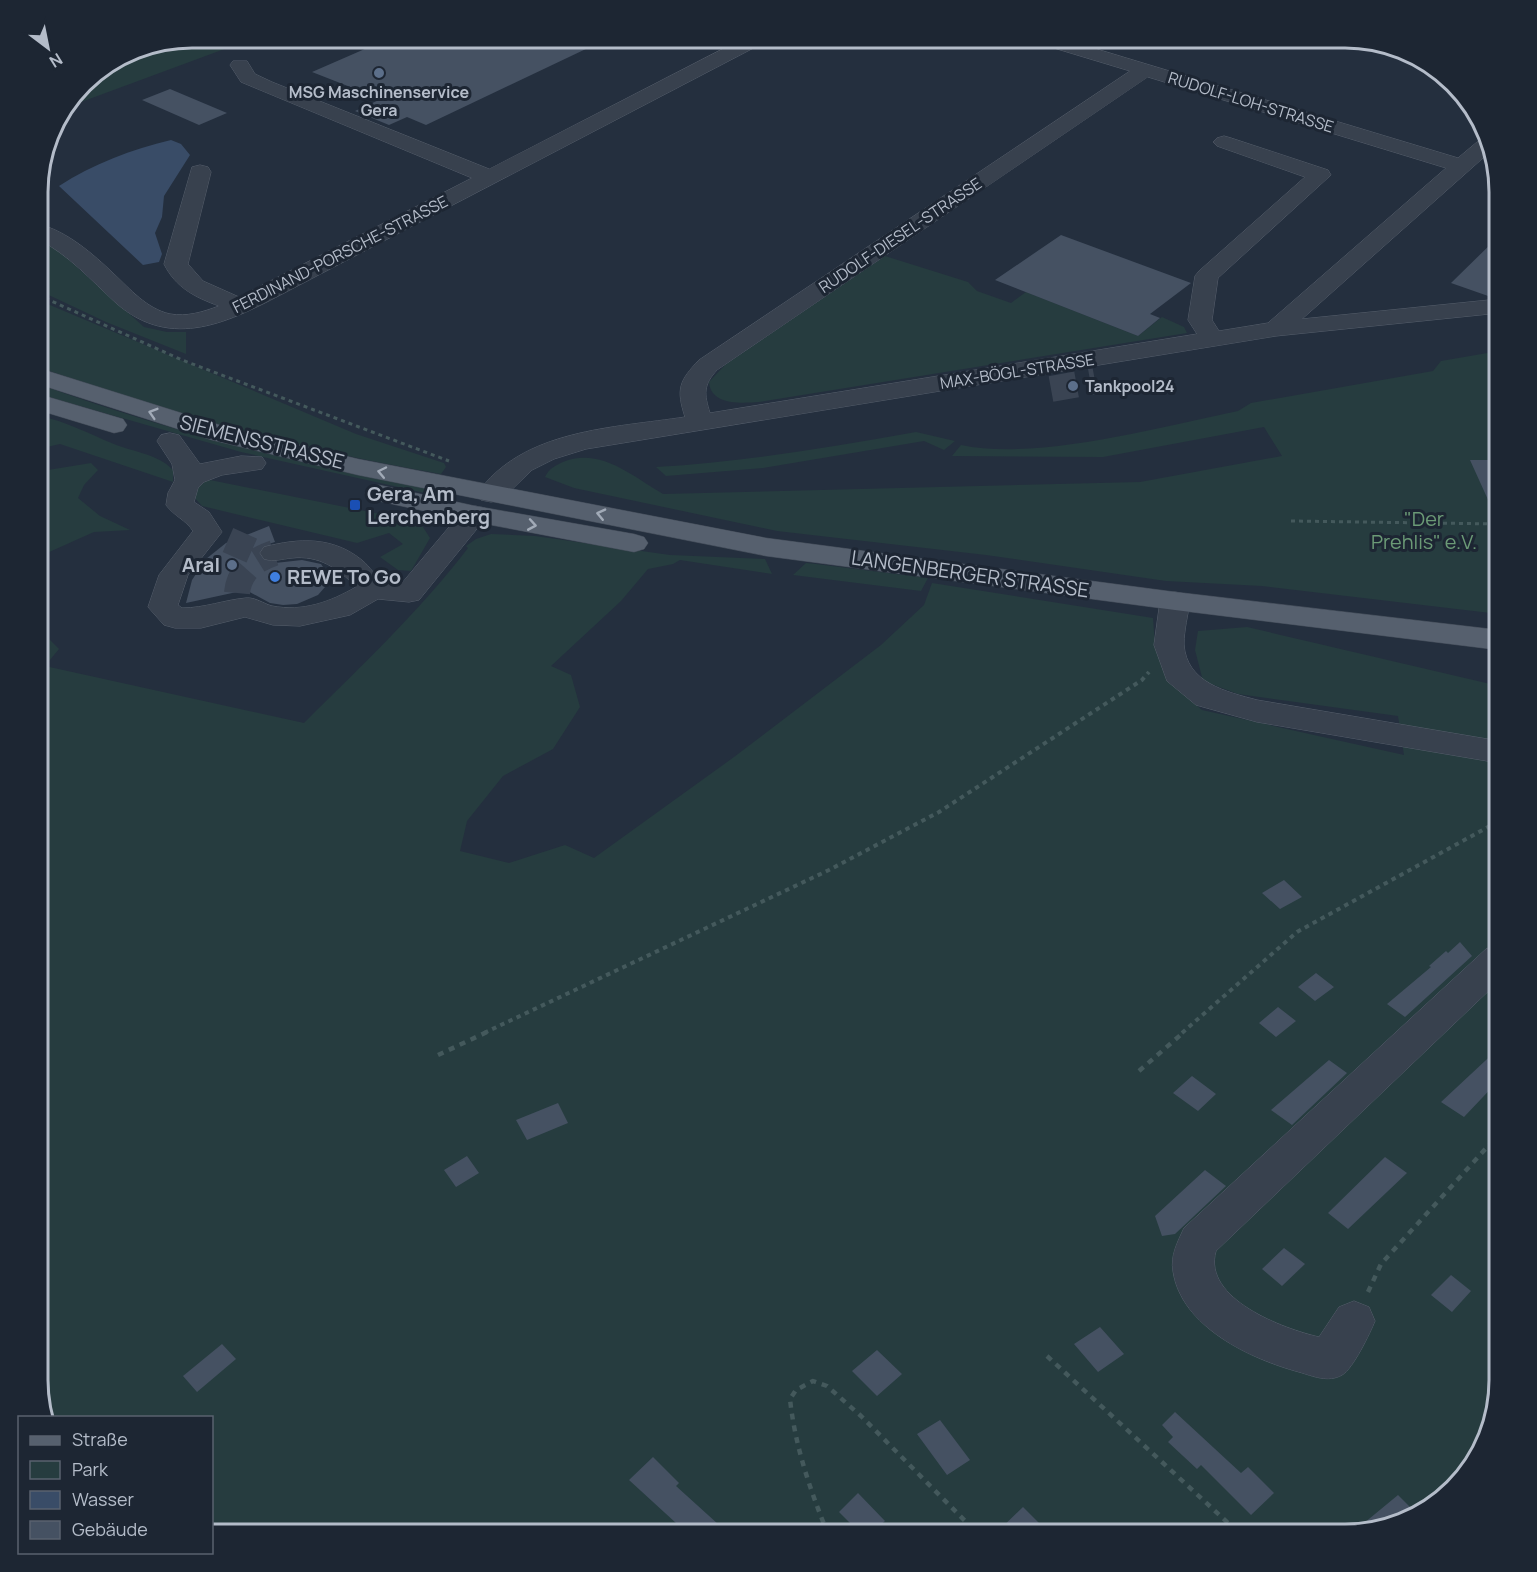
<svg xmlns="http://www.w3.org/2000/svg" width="1537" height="1572" font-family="Manrope,sans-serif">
  <rect width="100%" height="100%" fill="#242f3e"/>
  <path fill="#263c3f" d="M192,38H294L277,45L238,44L65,108L90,76L133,49Z
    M38,240L59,251L144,327L167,332H186V354L106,322L38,290Z
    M885,256L968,282L977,291L1011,303L1026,292L1138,336L1162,317L1184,327L1187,333L759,402C742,403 711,406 709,382L725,365Z
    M38,300L356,434L444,463L446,467L441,474C351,458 261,438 173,412C127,399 83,382 38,367Z
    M1499,351V614L1262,586L1166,581L986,555L777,531L574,488L545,477C549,469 554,466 563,462C600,447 632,476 663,494L1140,482L1282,456L1264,427L1103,457L952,456L961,445C1038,461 1160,427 1238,411L1251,403L1433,371L1441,361Z
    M38,384C165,430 296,464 429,489L425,493L241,452L38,394Z
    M39,416C66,421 89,434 114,444C133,452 158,454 173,470V482L60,444L38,449Z
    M916,432L955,441L944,450L924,441L763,468L666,476L656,467C744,462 830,447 916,432Z
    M91,463L98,470L84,485L78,498L100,516L130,530L94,532L38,557V464L48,470Z
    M205,479L410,520L421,524L430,538L411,571L398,570L380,557L403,544L389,533L357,543L202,506L193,496L199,484Z
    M491,534L535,536L670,555L765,559L772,574L680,560L673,564L648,569L621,601L551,666L571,675L580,707L553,749L503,776L467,821L460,851L509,863L565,845L594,858L734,757L881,645L924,605L932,583L1153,618L1155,645L1180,691L1202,710L1404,755L1398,716L1238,694L1203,681L1195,650L1198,631L1247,627L1499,686V1380L1484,1448L1447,1496L1395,1526L1345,1534H212V1418L44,1417L38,1380V628L59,649L45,666L304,723C360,667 420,611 468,548L466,546L476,539Z
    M806,563L816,564L928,578L921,591L793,575Z"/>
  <path fill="#394c67" d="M171,140L181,144L190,155L164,196L162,217L155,233L162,254L159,262L143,265L59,186C93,164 132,149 171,140Z"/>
  <path fill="#455162" d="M390,38H609L426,125L407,117L389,125L355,111L381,99L312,72Z
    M170,89L227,113L199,125L142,100Z
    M1061,235L1191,283L1150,314L1160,318L1138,336L995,280Z
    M1499,236V288L1491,297L1451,283Z
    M1470,460H1494L1499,472V524Z
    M269,526L275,542L262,546L258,552L262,560L275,563L302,560L321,564L329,576L325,587L318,595L297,604L283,605L270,603L246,590L186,603L192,580L206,559L226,543Z
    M1284,880L1302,897L1280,909L1262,893Z
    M1460,942L1472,956L1405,1017L1387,1004L1431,967L1429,966L1446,951L1448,953Z
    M1316,973L1334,987L1315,1001L1298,987Z
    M1278,1007L1296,1021L1276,1037L1259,1023Z
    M1500,1047V1079L1464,1117L1441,1102Z
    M1329,1060L1347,1073L1292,1125L1271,1110Z
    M1192,1076L1216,1094L1198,1111L1173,1093Z
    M558,1103L568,1123L527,1140L516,1120Z
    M467,1156L479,1173L456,1187L444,1170Z
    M1385,1157L1407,1173L1348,1229L1328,1213Z
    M1205,1170L1226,1186L1175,1234L1162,1236L1155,1216Z
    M1284,1248L1305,1264L1282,1286L1262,1269Z
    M1451,1275L1471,1291L1452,1312L1431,1295Z
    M1100,1327L1124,1354L1098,1372L1074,1344Z
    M222,1344L236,1359L197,1392L183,1376Z
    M877,1350L902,1374L877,1396L852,1371Z
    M1175,1412L1241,1473L1248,1467L1274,1493L1251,1515L1201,1465L1197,1469L1168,1442L1173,1437L1162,1425Z
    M940,1420L970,1460L947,1475L917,1434Z
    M653,1457L679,1483L676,1486L729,1534H688L629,1480Z
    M858,1493L885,1521L870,1534H861L839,1512Z
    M1398,1495L1417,1514L1395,1526L1352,1533Z
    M1023,1507L1050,1534H995Z"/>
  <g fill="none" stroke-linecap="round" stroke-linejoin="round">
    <path stroke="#3a4453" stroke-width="26" stroke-dasharray="26 14" stroke-linecap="butt" d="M1051,389L1095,381
      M228,540L264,556
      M237,593C239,571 254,560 274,553"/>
    <g stroke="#565f6c" stroke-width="1">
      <path id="minor" d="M744,38H768L765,42L286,292C231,321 172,352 116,303C91,280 69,255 38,239V224C67,231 93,254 114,274C130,289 147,309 170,314C187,317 203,312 219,306C195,297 176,288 164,264L192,167L200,165L208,167L211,172L188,264L203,281L239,297L472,178L241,82L230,65L233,61H247L255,74L272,82L489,169Z
        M1032,38H1060L1458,158L1483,137L1487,135L1492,150L1302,319L1499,299V313L1276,336L586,449L554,459L532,470L501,500L491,502L481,500L477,494C522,429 614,428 685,417C676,389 679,381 699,360L1130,71L1034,42ZM1148,77L1446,168L1268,323L1219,331L1212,320L1218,278L1331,175L1328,170L1231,138L1224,136L1217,138L1213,142L1217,146L1305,177L1199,271L1195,276L1188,320L1197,334L710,413C704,394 703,385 717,370Z
        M170,433L179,435L200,464L241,456L262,457L266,463L262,469L222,475L204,482L198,488L194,502L209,512L222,532L188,575L178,605L182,608C205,608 224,600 246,598C255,597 264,604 272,606C303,612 330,602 356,587C338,568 319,555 292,558C281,559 275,562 264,559L260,553L264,547C299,538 333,536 363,561C369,566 376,577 383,581C387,583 397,582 402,583L465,508L475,506L485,508L489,514L419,600L409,602L378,599L350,615L300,626L273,625L245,617L201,628H175L164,625L148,607L159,575L193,531C186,520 174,516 166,505L168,493L175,480L172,464L157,441L161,435Z
        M1175,592L1185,594L1190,601C1188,615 1184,630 1184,644C1186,683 1227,692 1257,700L1499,741V763L1257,722L1196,705L1167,681L1154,645L1160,601L1165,594Z
        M1499,945V981L1216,1251C1202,1299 1284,1329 1319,1337L1339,1307L1354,1301L1369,1307L1375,1321C1370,1333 1353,1369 1342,1375C1328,1383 1313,1376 1299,1372C1251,1359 1181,1327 1173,1271C1170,1256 1178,1241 1184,1228L1486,949Z"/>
    </g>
    <g stroke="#414a57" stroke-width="1">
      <path id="major" d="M38,368L229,428L358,459L766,538L1175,592L1499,630V650L1175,610L766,556L358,475L212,440L38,384Z
        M38,394L123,419L127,425L123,431L114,433L38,410Z
        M379,485L475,506L634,534L644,537L648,543L644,549L634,552L475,522L369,499L365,493L369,487Z"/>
    </g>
    <path stroke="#44595c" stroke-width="3" stroke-dasharray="4 4" stroke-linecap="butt" d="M38,295L182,360L449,461
      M1291,521L1499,524"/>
    <path stroke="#44595c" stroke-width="4" stroke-dasharray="4.5 4.5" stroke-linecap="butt" d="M484,1033L829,870L939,812L1142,680L1149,672
      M1182,1033L1297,932L1499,821"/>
    <path stroke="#44595c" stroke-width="4.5" stroke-dasharray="6 6" stroke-linecap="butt" d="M438,1055L487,1032
      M1139,1071L1184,1032
      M1368,1292L1381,1264L1499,1134
      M1047,1356L1240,1534
      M828,1534C810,1490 795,1446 790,1399L796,1390L813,1381L827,1386L861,1416L978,1534"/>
    <use href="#minor" fill="#38414e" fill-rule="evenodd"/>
    <use href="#major" fill="#56606e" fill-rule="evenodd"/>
  </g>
  <defs><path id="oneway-chevron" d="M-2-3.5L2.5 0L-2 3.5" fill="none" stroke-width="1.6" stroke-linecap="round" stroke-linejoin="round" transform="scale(1.5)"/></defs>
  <g stroke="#a1aab7">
    <use href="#oneway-chevron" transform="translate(153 413) rotate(-163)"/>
    <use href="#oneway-chevron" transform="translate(382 472) rotate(-168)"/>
    <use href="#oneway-chevron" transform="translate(601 514) rotate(-167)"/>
    <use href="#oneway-chevron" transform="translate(532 525) rotate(10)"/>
  </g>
  <g fill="#5c6f8a" stroke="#1d2633" stroke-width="2">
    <circle cx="379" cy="73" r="6"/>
    <circle cx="1073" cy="386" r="6"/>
    <circle cx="232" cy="565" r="6"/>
  </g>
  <rect fill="#1a4fb4" stroke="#1d2633" stroke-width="2" x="349" y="499" width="12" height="12" rx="3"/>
  <circle fill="#3f7fe0" stroke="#1d2633" stroke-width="2" cx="275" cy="577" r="6"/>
  <g text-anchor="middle" stroke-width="6" stroke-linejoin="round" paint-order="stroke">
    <g font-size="16" font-weight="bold" fill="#b4bcc9" stroke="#1d2633">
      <text x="379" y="98">MSG Maschinenservice<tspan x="379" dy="18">Gera</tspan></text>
      <text x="1085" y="392" text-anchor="start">Tankpool24</text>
    </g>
    <g font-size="16" fill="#b4bcc9" stroke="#1d2633">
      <text transform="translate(1251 102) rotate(17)" y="6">RUDOLF-LOH-STRASSE</text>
      <text transform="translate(900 235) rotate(-34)" y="6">RUDOLF-DIESEL-STRASSE</text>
      <text transform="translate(340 254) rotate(-27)" y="6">FERDINAND-PORSCHE-STRASSE</text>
      <text transform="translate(1017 371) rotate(-9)" y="6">MAX-BÖGL-STRASSE</text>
    </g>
    <g font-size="20" fill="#b4bcc9" stroke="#1d2633">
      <text transform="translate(262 442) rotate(14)" y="7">SIEMENSSTRASSE</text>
      <text transform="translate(970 574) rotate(8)" y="7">LANGENBERGER STRASSE</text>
    </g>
    <g font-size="20" font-weight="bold" fill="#b4bcc9" stroke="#1d2633" text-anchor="start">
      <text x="367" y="501">Gera, Am<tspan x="367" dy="23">Lerchenberg</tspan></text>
      <text x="220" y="572" text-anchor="end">Aral</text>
      <text x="287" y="584">REWE To Go</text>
    </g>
    <g font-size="20" fill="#6b9a76" stroke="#1d2633">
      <text x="1424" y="526">"Der<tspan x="1424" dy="23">Prehlis" e.V.</tspan></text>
    </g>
  </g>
  <path d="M0 0H1537V1572H0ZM192 48H1345A144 144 0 0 1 1489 192V1380A144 144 0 0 1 1345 1524H192A144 144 0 0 1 48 1380V192A144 144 0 0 1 192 48Z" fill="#1d2633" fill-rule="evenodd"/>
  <path fill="none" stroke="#b4bcc9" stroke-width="3" d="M192 48H1345A144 144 0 0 1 1489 192V1380A144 144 0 0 1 1345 1524H192A144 144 0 0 1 48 1380V192A144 144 0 0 1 192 48Z"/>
  <rect x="18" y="1416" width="195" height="138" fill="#1d2633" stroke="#59626f" stroke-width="1.5"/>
  <rect x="30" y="1436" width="30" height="9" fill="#56606e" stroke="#59626f" stroke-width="1.5"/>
  <text x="72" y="1446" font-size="18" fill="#b4bcc9">Straße</text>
  <rect x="30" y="1461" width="30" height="18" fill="#263c3f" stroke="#59626f" stroke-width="1.5"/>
  <text x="72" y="1476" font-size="18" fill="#b4bcc9">Park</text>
  <rect x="30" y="1491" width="30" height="18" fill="#394c67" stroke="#59626f" stroke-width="1.5"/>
  <text x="72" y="1506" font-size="18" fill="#b4bcc9">Wasser</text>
  <rect x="30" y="1521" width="30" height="18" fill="#455162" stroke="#59626f" stroke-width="1.5"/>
  <text x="72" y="1536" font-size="18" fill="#b4bcc9">Gebäude</text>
  <g transform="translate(48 48) rotate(148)" stroke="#1d2633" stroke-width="4.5" paint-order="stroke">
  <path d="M0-4.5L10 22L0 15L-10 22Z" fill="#b4bcc9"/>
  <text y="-9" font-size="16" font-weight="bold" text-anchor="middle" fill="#b4bcc9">N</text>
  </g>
</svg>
